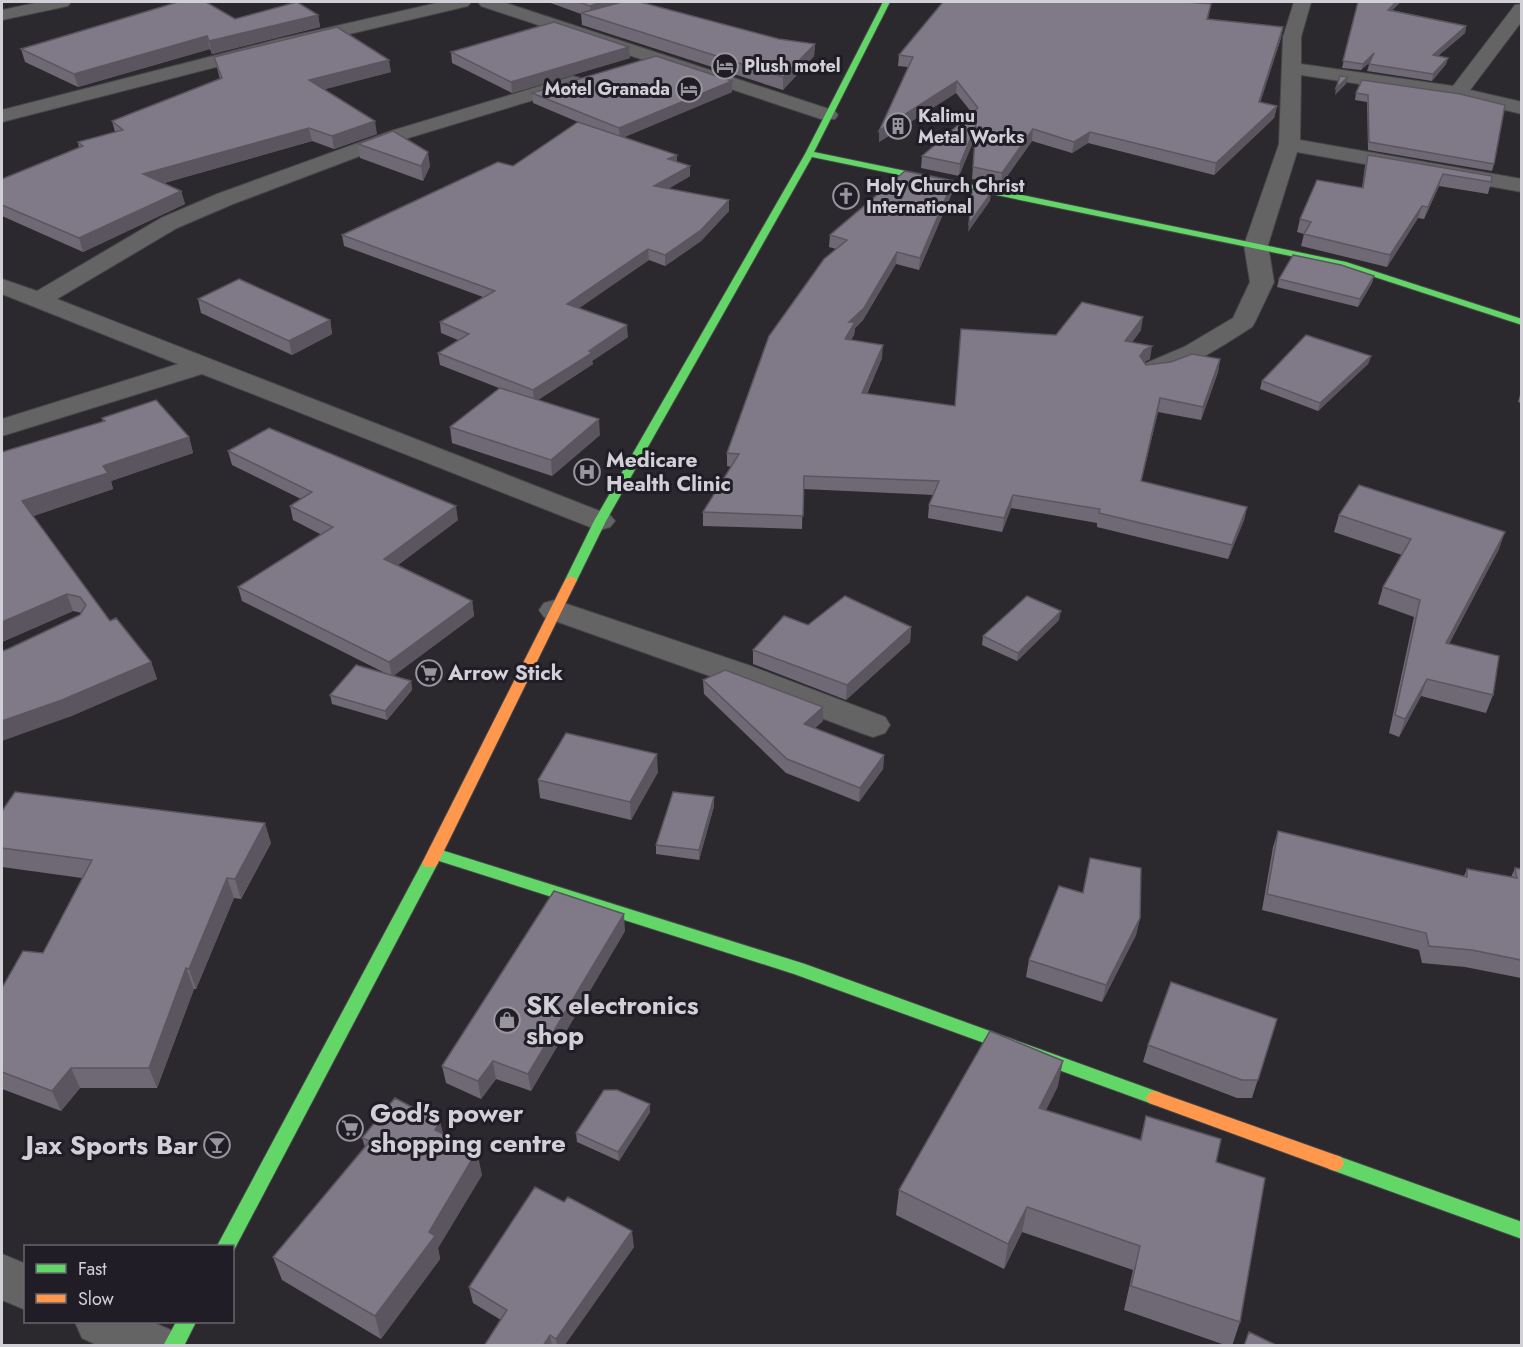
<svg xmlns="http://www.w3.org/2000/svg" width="1523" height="1347" font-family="Jost,sans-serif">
  <rect width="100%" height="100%" fill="#2b292e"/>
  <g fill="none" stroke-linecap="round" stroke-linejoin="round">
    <g stroke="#464548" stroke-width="2">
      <path id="street" d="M40,2H71L68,6L2,20V10Z
        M441,2H471L468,6L282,50L2,122V110L279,39Z
        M478,2H503L835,111L838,115L835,119H821L481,6Z
        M1294,2H1311L1301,37V64L1453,86L1515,5L1522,4V21L1470,90L1522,102V114L1458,99L1301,75L1300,140L1522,179V192L1297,152L1268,245L1274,282L1255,322L1252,327C1228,342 1170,382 1144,376L1140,370L1144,364L1184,347L1233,318L1250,282L1244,245L1279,144L1283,37Z
        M573,76L580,78L583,82L580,86L405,139L233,204L177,228L57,299L610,515L615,521L610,527L600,530L590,527L202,374L2,436V419L178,364L2,294V279L37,291L161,218L217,194L391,131Z
        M555,600L748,665L885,717L890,725L885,733L873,737L861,733L724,681L544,617L539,610L544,603Z
        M2,1254L26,1264V1310L2,1300Z
        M75,1322H152L171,1330L178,1346H99L82,1338Z"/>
    </g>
    <g stroke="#464548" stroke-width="2">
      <path id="fast" d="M883,2H890L814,152L1346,262L1522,319V325L1344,267L812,157L606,521L577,580L575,583H567L565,580L594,521L805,154Z
        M435,848L805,964L1161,1093L1164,1098L1161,1103L1155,1105L794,974L436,860L438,863L233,1252L232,1246H217L422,863L425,859L429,858L427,854L430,850Z
        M1335,1155L1522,1222V1239L1329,1169L1326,1163L1329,1157Z
        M176,1322H196L184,1346H163Z"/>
    </g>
    <g stroke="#464548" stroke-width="2">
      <path id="slow" d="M571,576L577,580L438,863L435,867H425L422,863L565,580Z
        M1155,1091L1341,1157L1344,1163L1341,1169L1335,1171L1149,1103L1146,1098L1149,1093Z"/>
    </g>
    <use href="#street" fill="#646465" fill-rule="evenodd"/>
    <use href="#fast" fill="#63d668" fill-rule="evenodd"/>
    <use href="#slow" fill="#ff974d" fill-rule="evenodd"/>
  </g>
  <path fill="#6e6975" d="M548,2H640L779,39L815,44L814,56L783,90L582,25L581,14Z
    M1358,2L1392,10L1466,26L1465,33L1438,56L1448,58L1446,64L1432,81L1367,71L1370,62L1361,70L1342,68Z
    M1211,4L1208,19L1283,27L1281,38L1260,102L1277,106L1274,118L1214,175L1088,143L1072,153L1032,141L1001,185L972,179L975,137L959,176L921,168L922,156L972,113L956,93L879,142L908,67L898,66L899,55Z
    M318,15L320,27L212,54L210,49L78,87L25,62L21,49L235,19Z
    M451,52L630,58L512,93L452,63Z
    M214,57L391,72L324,89L377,134L334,149L312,141L164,183L181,191L185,204L83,252L2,216V179L79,148L78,142L115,132L112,121L220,79Z
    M1362,80L1494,164L1492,171L1368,150L1367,102L1355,100L1356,93Z
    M732,81V92L624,137L677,155V162L690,176L668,189L729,211L701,241L665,266L649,260L578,308L628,337L592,361L593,364L538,400L600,435L552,476L452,443L450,427L499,388L440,365L438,353L458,340L441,333L440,322L483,297L344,246L342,235L513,166L578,122L533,103L532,93Z
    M358,144L430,166L423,181L360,158Z
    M1368,155L1491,182L1488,194L1439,186L1424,219L1418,218L1387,267L1301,246L1304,234L1297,232L1300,219L1362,188L1365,166Z
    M953,181L952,193L919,270L896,264L863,320L855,328L854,335L851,340L882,358L867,394L955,406L1056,335L1141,330L1132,342L1150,359L1144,362L1146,365L1220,359L1218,372L1201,420L1158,412L1141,482L1247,507L1244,520L1228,559L1097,527V523L1011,508L1002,532L928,518L929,505L934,495L803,489L802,529L703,526V512L731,467L727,466V453L836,249L829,247L830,235Z
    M1374,276L1372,283L1358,307L1277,287L1279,279Z
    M198,299L330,320L332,334L292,355L201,313Z
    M1371,356L1368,364L1318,411L1260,389L1262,381Z
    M1521,391V403L1518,402Z
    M102,418L189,437L193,453L111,481L113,489L33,516L110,621L151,662L157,679L69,717L8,649L80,615L82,613L73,611L2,642V452L103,422Z
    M228,451L458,520L398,565L472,601L474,616L393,676L411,681L412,690L387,720L332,704L330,695L387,674L242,601L238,587L322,535L293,520L290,506L301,499L232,465Z
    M1339,515L1499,549L1449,644L1493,695L1486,713L1421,696L1399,737L1389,733L1414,617L1378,604L1383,587L1402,555L1334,532Z
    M1059,620L1017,661L982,645L983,636Z
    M808,625L911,627L910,642L846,700L753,664V650Z
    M703,680L823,721L815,728L884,755L883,769L859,802L786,773L704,694Z
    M658,772L631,820L540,798L538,780Z
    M714,806L699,860L656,854V845Z
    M2,811L271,843L241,899L234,898L196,989H194L157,1088H80L61,1111L2,1089V988L43,953L82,878L2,867Z
    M1278,831L1464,876L1467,869L1511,877L1515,868L1521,869V978L1465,967L1422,963L1419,950L1262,910L1273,847Z
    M1140,918L1136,935L1102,1002L1026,977L1029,960Z
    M625,931L531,1091L496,1079L481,1099L446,1083L442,1066Z
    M1277,1019L1252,1098H1237L1143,1062L1148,1045Z
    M1058,1086L1046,1110L1140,1140L1146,1116L1216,1162L1240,1322L1232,1346H1228L1124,1310L1133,1270L1022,1232L1004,1269L896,1215L899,1190Z
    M650,1104V1112L619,1161L577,1142L576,1133Z
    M440,1122L443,1134L482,1175L438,1248L440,1259L381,1339L282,1280L273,1257L365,1147L362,1138Z
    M634,1247L564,1346H484L501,1320L473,1303L469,1287Z"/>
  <path fill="#5a555f" d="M601,2H633L591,16L590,6Z
    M1396,2H1401L1386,16L1388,10Z
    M318,15L320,27L212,54L209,41Z
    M1466,26L1465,33L1432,61L1433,55Z
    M1283,27L1281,38L1257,113L1259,102Z
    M207,36L210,49L78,87L74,74Z
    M815,44L814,56L783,90V77Z
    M629,47L630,58L512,93L511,82Z
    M1374,53L1372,60L1361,70L1363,64Z
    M1448,58L1446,64L1432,81L1433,74Z
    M389,60L391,72L311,93L309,80Z
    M1348,77L1346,84L1335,95L1336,88Z
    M732,81V92L620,139L619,128Z
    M957,81L956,93L879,142V131Z
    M1277,106L1274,118L1214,175L1216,163Z
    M375,121L377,134L334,149L332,136Z
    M976,125L975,137L959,176L960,164Z
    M309,128L312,141L147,188L143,174Z
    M1033,129L1032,141L1001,185L1002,173Z
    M1090,132L1088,143L1072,153L1074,142Z
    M428,152L430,166L423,181L421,166Z
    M677,155V165L668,159Z
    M690,166V176L654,197V186Z
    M1443,174L1439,186L1424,219L1428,207Z
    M953,181L952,193L919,270L920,258Z
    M181,191L185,204L83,252L79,238Z
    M991,193L990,201L968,232L969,224Z
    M729,200V211L701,241L665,266V255Z
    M1422,206L1418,218L1387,267L1390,255Z
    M648,249L649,260L568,316L567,304Z
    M897,252L896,264L863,320L855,328L854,335L844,352L845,339L849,322Z
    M1374,276L1372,283L1358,307L1360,299Z
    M1143,317L1141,330L1123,354L1125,341Z
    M330,320L332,334L292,355L289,341Z
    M627,325L628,337L592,361L593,364L534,402L533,390Z
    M883,345L882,358L861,406L862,393Z
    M1152,346L1150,359L1142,363L1140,356L1144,350Z
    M1371,356L1368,364L1318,411L1320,403Z
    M1220,359L1218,372L1201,420L1203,407Z
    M1160,398L1158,412L1138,495L1141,481Z
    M599,419L600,435L552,476L551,460Z
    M189,437L193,453L111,481L113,489L28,518L22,501L103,466Z
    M1013,495L1011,508L1002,532L1004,518Z
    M456,506L458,520L387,573L384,559Z
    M1247,507L1244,520L1228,559L1232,545Z
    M1505,532L1499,549L1440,660L1446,643Z
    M67,594L73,611L2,642V622Z
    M472,601L474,616L392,677L389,662Z
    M1061,611L1059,620L1017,661L1018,653Z
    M911,627L910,642L846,700L847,685Z
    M151,662L157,679L69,717L2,741V721Z
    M1427,679L1421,696L1399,737L1405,719Z
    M411,681L412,690L387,720L385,711Z
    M823,707V721L804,738V724Z
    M657,754L658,772L631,820L630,802Z
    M884,755L883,769L859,802L860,788Z
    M714,797V806L699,860V850Z
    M265,823L271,843L241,899L235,879Z
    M227,878L234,898L196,989L189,969Z
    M624,914L625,931L531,1091L528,1074Z
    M1140,918L1136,935L1102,1002L1106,985Z
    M186,968L194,989L157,1088L149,1068Z
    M493,1061L496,1079L481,1099L478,1081Z
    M1063,1061L1058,1086L1034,1133L1039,1108Z
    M71,1068L80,1088L61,1111L52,1091Z
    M650,1104V1112L619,1161L618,1152Z
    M440,1122L446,1146L435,1130Z
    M477,1151L482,1175L438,1248L440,1259L381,1339L375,1316L429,1232Z
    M1027,1207L1022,1232L1004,1269L1008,1244Z
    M632,1231L634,1247L564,1346H557L556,1339Z
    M550,1335L552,1346H543Z"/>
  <path fill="#807a88" stroke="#5a555f" stroke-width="1.5" d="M178,2H206L235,19L297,2L318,15L209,41L207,36L74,74L21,49Z
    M578,2H601L590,6Z
    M622,2H640L779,39L815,44L783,77L581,13Z
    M943,2H1186L1211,4L1207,19L1283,27L1259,102L1277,106L1216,163L1090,132L1074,142L1033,129L1002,173L973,167L976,125L960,164L922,156L978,108L957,81L879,131L913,57L899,55Z
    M1358,2H1396L1388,10L1466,26L1433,55L1448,58L1433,74L1369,64L1374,53L1363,64L1343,61Z
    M554,22L629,47L511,82L451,52Z
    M337,27L389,60L309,80L375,121L332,136L309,128L143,174L181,191L79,238L2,205V179L83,146L78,142L123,130L112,121L222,78L214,57Z
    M656,56L732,81L619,128L532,93Z
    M1340,76L1348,77L1336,88Z
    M1362,80L1460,94L1505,105L1494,164L1369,142L1368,95L1356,93Z
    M578,122L677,155L668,159L690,166L654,186L729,200L701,230L665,255L648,249L567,304L627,325L589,351L592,353L533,390L438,353L469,334L440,322L495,291L342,235L498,162L513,166Z
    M393,131L428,152L421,166L358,144Z
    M1368,155L1492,176L1491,182L1443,174L1428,207L1422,206L1390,255L1304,234L1311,222L1300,219L1317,180L1363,188Z
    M905,171L953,181L920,258L897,252L864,308L849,322H855L845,339L883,345L862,393L955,406L961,329L1056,335L1082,302L1143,317L1125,341L1152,346L1144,350L1140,356L1146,365L1171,362L1192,354L1220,359L1203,407L1160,398L1141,481L1247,507L1232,545L1099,513L1100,509L1013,495L1004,518L929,505L939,481L804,476L803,516L703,512L739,454L727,453L769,336L824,259L847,240L830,235Z
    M972,189L991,193L969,224Z
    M1293,255L1341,265L1374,276L1360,299L1279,279Z
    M239,279L330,320L289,341L198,299Z
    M1306,335L1371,356L1320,403L1262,381Z
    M500,388L599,419L551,460L450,427Z
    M156,400L189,437L103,466L108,473L22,501L110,621L116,618L151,662L62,700L2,721V651L8,649L80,615L86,605L80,597L67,594L2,622V452L105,421L102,418Z
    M269,428L456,506L384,559L472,601L389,662L238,587L333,527L290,506L312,492L228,451Z
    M1359,485L1505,532L1446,643L1499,656L1493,695L1427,679L1405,719L1395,715L1420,600L1383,587L1411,539L1339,515Z
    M845,596L911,627L847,685L753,650L784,616L808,625Z
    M1027,596L1061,611L1018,653L983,636Z
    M356,665L411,681L385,711L330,695Z
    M725,670L823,707L804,724L884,755L860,788L787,759L703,680Z
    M566,733L657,754L630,802L538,780Z
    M15,792L265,823L235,879L227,878L189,969L186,968L149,1068H71L52,1091L2,1072V988L23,951L43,953L92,860L2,848V811Z
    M673,792L714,797L699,850L656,845Z
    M1278,831L1467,877V869L1517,878L1515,868L1521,869V960L1472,950L1429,946L1426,933L1267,894Z
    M1090,858L1141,868L1140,918L1106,985L1029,960L1059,886L1083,893Z
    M554,891L624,914L528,1074L493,1061L478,1081L442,1066Z
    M1171,982L1277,1019L1258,1080H1242L1148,1045Z
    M990,1031L1063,1061L1039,1108L1141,1140L1146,1116L1221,1139L1216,1162L1265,1178L1240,1322L1131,1286L1140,1246L1027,1207L1008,1244L899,1190Z
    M604,1090H617L650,1104L618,1152L576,1133Z
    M395,1098L440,1122L435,1130L477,1151L429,1232L435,1236L375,1316L273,1257L370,1141L362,1138Z
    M535,1187L564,1202L568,1197L632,1231L556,1339L550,1335L543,1346H484L507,1310L469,1287Z
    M1249,1332L1278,1346H1244Z"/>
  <defs>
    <g id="hotel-ring" transform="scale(1.35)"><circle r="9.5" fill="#211d27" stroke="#98969c" stroke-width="1.5"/><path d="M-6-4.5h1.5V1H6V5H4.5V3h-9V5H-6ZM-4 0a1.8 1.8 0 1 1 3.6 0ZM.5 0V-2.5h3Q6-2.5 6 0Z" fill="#98969c"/></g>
    <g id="building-ring" transform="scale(1.35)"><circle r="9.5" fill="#211d27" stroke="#98969c" stroke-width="1.5"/><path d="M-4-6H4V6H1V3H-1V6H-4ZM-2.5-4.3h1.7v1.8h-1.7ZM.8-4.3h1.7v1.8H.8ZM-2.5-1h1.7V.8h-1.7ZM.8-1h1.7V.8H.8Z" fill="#98969c"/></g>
    <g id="church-ring" transform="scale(1.35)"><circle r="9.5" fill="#211d27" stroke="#98969c" stroke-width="1.5"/><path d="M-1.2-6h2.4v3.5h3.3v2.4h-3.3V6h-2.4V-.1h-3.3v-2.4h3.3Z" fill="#98969c"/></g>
    <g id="hospital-ring" transform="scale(1.35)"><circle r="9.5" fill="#211d27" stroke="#98969c" stroke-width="1.5"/><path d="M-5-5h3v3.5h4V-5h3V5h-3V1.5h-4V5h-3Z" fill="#98969c"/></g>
    <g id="supermarket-ring" transform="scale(1.35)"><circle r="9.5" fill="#211d27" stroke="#98969c" stroke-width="1.5"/><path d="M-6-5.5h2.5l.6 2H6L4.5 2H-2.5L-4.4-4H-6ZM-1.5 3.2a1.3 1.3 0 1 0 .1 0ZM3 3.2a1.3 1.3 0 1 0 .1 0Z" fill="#98969c"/></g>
    <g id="shop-ring" transform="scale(1.35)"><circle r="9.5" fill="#211d27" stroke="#98969c" stroke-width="1.5"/><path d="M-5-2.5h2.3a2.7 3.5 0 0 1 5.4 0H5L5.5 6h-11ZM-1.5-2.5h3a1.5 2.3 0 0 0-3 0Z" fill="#98969c"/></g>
    <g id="bar-ring" transform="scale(1.35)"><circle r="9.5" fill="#211d27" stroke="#98969c" stroke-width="1.5"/><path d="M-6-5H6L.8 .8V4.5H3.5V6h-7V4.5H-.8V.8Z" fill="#98969c"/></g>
  </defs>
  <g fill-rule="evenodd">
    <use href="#hotel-ring" x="725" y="66"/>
    <use href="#hotel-ring" x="689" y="89"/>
    <use href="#building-ring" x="898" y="126"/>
    <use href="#church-ring" x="846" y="196"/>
    <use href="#hospital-ring" x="587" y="472"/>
    <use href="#supermarket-ring" x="429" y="673"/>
    <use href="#shop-ring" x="507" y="1020"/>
    <use href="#supermarket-ring" x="350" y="1128"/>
    <use href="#bar-ring" x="217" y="1145"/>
  </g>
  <g text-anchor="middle" stroke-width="6" stroke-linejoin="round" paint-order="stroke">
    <g font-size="18" font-weight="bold" fill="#d2d0d7" stroke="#211d27" text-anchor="start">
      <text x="744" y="72">Plush motel</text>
      <text x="670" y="95" text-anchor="end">Motel Granada</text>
      <text x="918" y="122">Kalimu<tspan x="918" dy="21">Metal Works</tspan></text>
      <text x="866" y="192">Holy Church Christ<tspan x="866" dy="21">International</tspan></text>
    </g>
    <g font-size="21" font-weight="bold" fill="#d2d0d7" stroke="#211d27" text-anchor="start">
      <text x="606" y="467">Medicare<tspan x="606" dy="24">Health Clinic</tspan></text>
      <text x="448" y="680">Arrow Stick</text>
    </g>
    <g font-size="26" font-weight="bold" fill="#d2d0d7" stroke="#211d27" text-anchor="start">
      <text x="526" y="1014">SK electronics<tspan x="526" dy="30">shop</tspan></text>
      <text x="370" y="1122">God's power<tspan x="370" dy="30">shopping centre</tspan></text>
      <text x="198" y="1154" text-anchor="end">Jax Sports Bar</text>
    </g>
  </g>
  <rect width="1523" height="1347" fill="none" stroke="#d2d0d7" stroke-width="6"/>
  <rect x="24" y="1245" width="210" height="78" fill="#211d27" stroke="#68656d" stroke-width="1.5"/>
  <rect x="36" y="1264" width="30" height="9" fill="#63d668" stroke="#68656d" stroke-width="1.5"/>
  <text x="78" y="1275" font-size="18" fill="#d2d0d7">Fast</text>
  <rect x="36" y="1294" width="30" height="9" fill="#ff974d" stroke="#68656d" stroke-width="1.5"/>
  <text x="78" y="1305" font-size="18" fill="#d2d0d7">Slow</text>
</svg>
